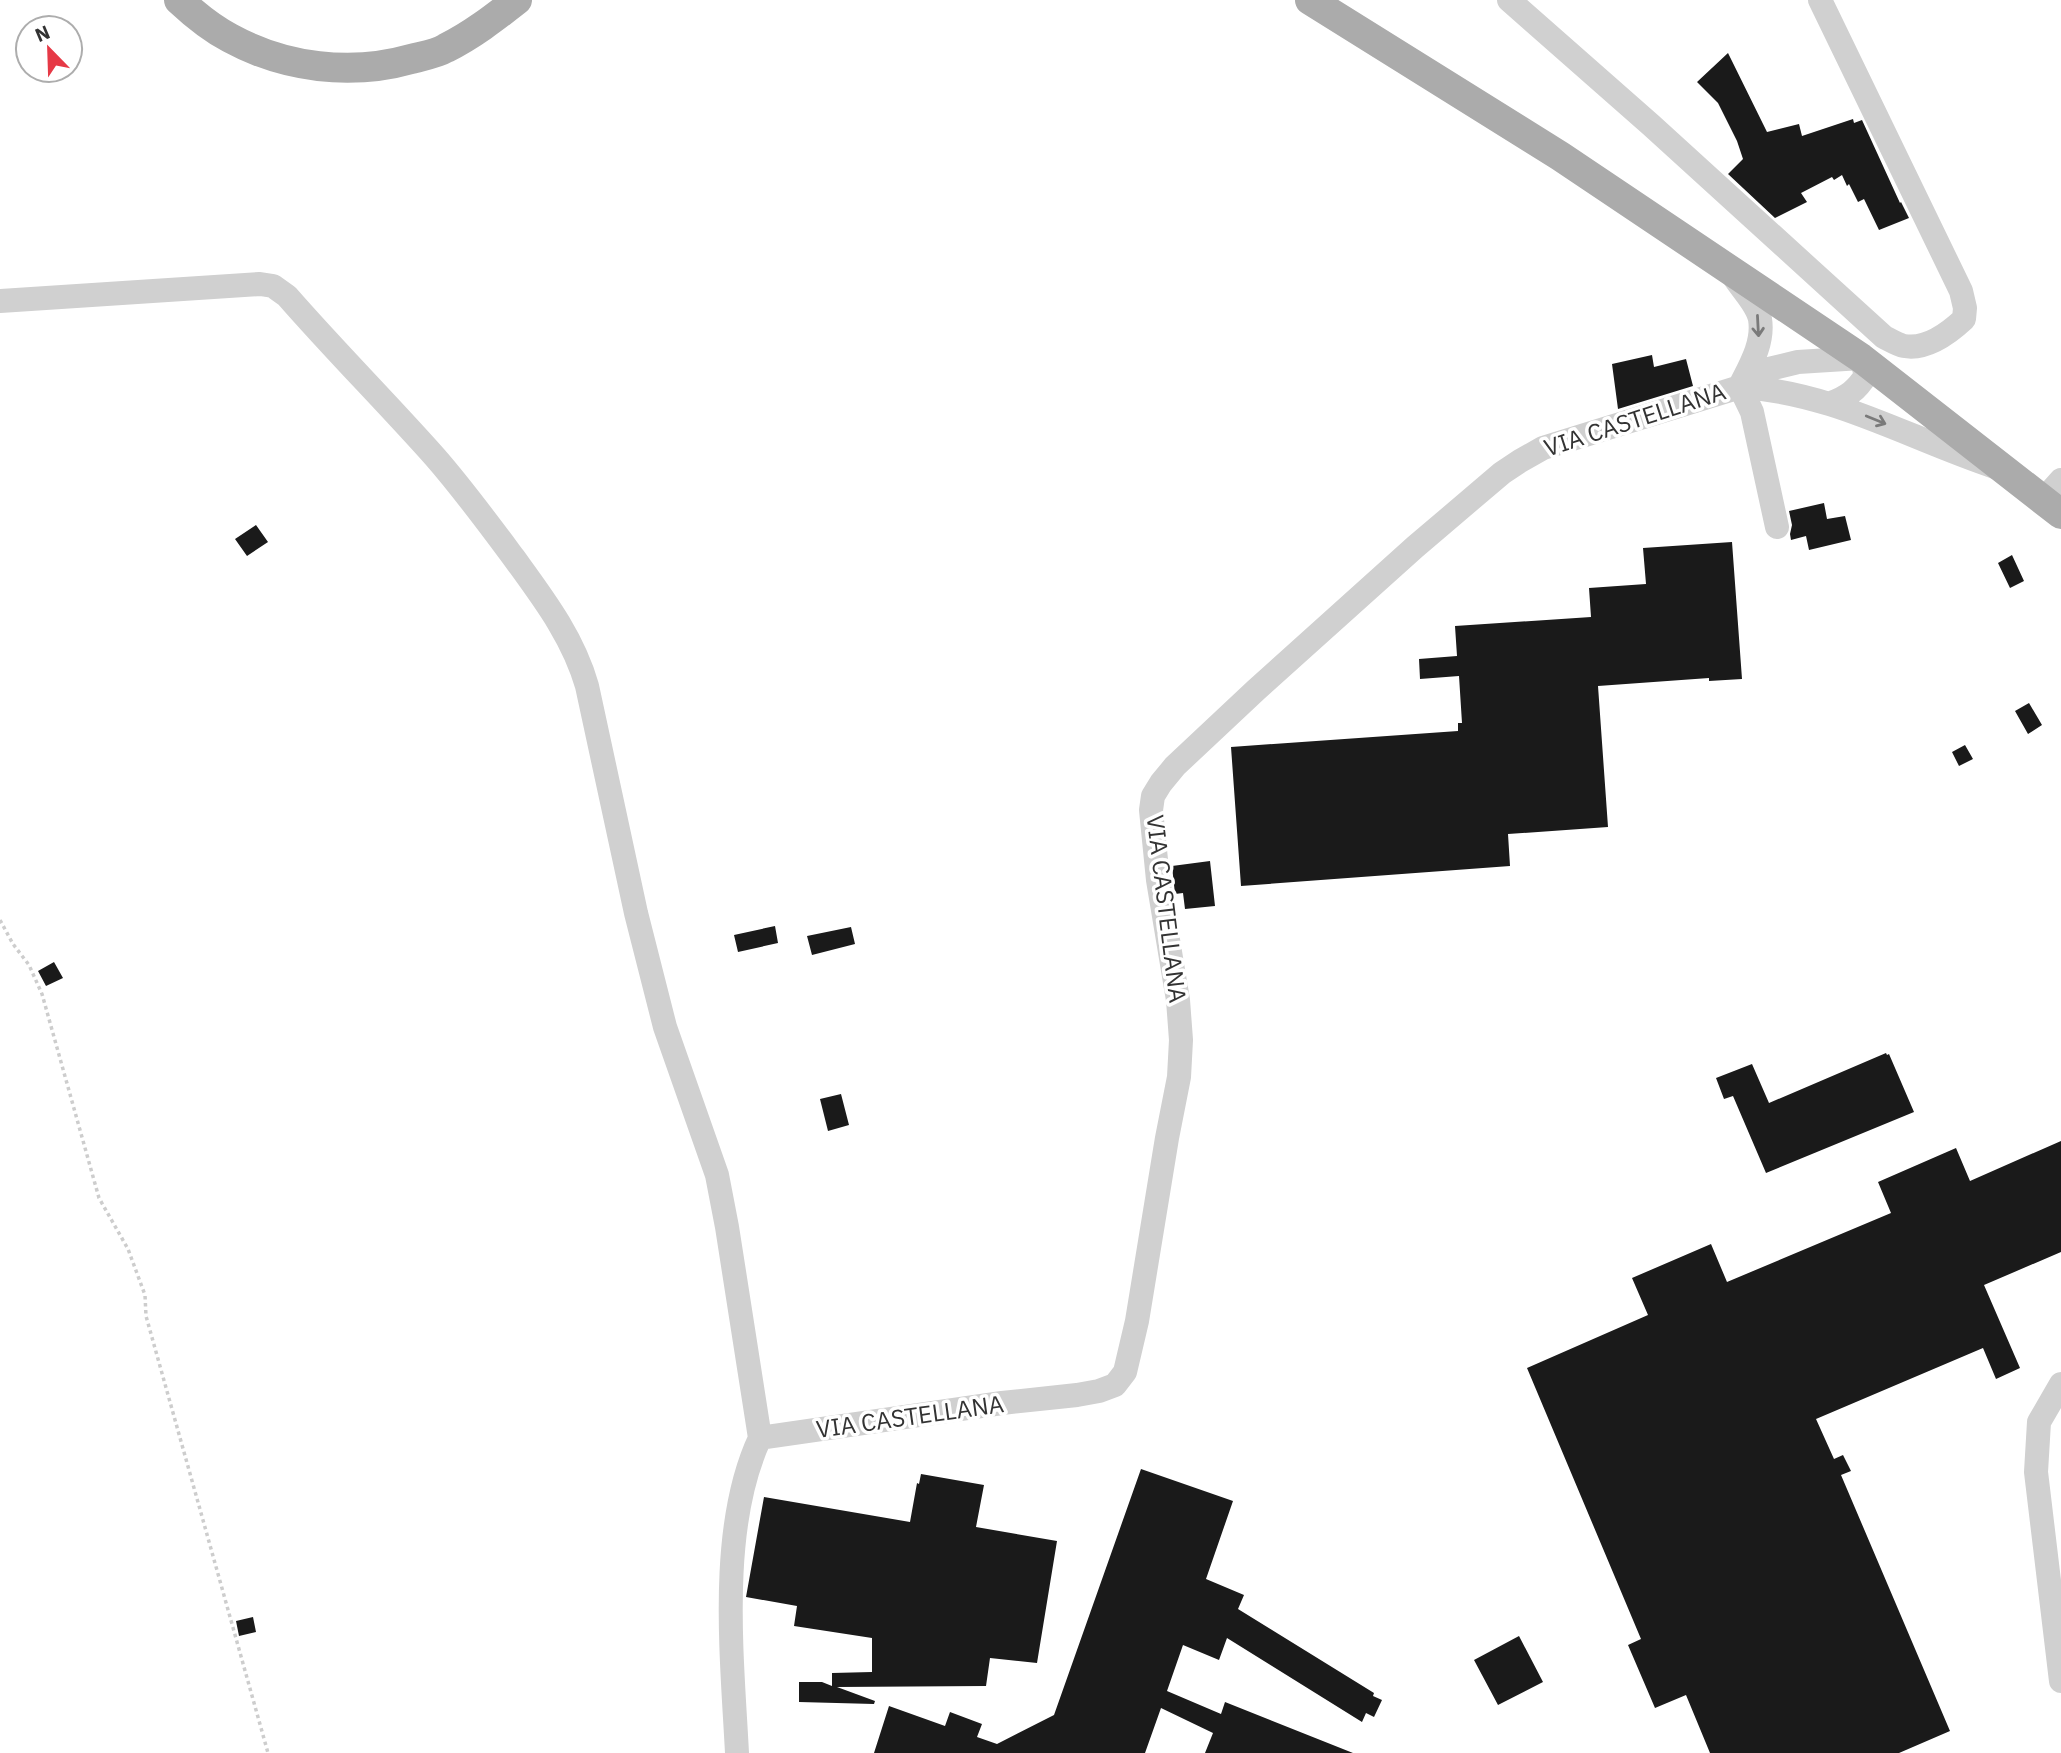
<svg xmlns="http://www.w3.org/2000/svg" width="2061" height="1753" font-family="'IBM Plex Sans',sans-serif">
  <rect width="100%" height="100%" fill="#fff"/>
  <path fill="#1a1a1a" d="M1728,53L1767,132L1799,124L1802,136L1853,119L1854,123L1862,120L1900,203L1901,202L1909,218L1879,230L1864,199L1858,202L1849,184L1847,186L1842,175L1834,180L1832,177L1801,193L1807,202L1775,218L1728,174L1743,159L1737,141L1718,103L1697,82Z
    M1652,355L1654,367L1686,359L1693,386L1618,409L1612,364Z
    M1824,503L1827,519L1845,516L1851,540L1809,550L1806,536L1791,540L1790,534L1792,525L1789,511Z
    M256,525L268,542L247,556L235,539Z
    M1732,542L1742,679L1709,681V678L1598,686L1608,827L1508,834L1510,866L1241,886L1231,747L1458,731V723H1462L1459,676L1420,679L1419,659L1457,656L1455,626L1591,617L1589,588L1646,584L1643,548Z
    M2012,555L2024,581L2010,588L1998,563Z
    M2029,703L2042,725L2028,734L2015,711Z
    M1965,745L1973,759L1959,766L1952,752Z
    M1210,861L1215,906L1185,909L1183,893L1175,894L1172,866Z
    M775,926L778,943L738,952L734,935Z
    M851,927L855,944L812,955L807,936Z
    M54,962L63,978L46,986L38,971Z
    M1886,1053L1887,1055L1889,1054L1914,1112L1766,1173L1733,1096L1724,1099L1716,1078L1752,1064L1769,1103Z
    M841,1094L849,1125L828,1131L820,1099Z
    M2061,1141V1252L1984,1285L2020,1368L1996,1379L1983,1348L1816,1419L1834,1459L1843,1455L1851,1471L1841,1475L1950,1731L1899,1753H1710L1686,1695L1655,1708L1628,1645L1641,1639L1527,1368L1648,1315L1632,1278L1711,1244L1727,1282L1891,1213L1878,1182L1956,1148L1970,1181Z
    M1141,1469L1233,1501L1206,1579L1244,1595L1238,1609L1374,1693L1373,1696L1382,1700L1374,1717L1366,1713L1362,1722L1227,1638L1219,1660L1183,1645L1167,1691L1221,1714L1225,1702L1353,1753H1205L1213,1733L1161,1708L1145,1753H874L889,1706L945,1726L950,1712L982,1724L977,1737L997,1744L1054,1715Z
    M921,1474L984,1485L976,1527L1057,1541L1037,1663L990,1658L986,1686L837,1687L875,1701L874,1704L799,1702V1682H822L832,1686V1673L872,1672V1638L794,1626L797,1606L746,1597L764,1497L910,1522L917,1483L919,1484Z
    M253,1617L256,1632L239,1636L236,1621Z
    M1519,1636L1543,1682L1498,1705L1474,1660Z"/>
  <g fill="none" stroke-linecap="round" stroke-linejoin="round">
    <path stroke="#cdcdcd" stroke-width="3.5" stroke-dasharray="3.5 3.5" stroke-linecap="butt" d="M0,920L13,944L29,965L42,994L99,1198L128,1249L145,1295L146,1316L268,1753"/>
    <path stroke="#d0d0d0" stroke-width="24" d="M1509,0L1651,125L1884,337C1890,340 1898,345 1904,346C1926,350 1949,333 1964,319L1965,308L1961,291L1820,0
      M1734,277C1742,290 1757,304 1760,319C1764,343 1750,366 1740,386
      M0,301L260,284L273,286L287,296C335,351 387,403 435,457C463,489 488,523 514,558C543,598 573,637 587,686L636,913L665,1027L717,1175L727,1227L760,1438
      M1740,387C1832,392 1908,438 1995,467
      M1740,387L1752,412L1777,527
      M2044,499L2061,480
      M2061,1384L2039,1422L2036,1472L2061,1681
      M760,1438L1002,1403L1077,1395L1099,1391L1115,1385L1125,1372L1137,1321L1167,1138L1179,1077L1181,1040L1178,1000L1158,880L1151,810L1153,796L1161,783L1175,766L1256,690L1415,547L1502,473L1520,461L1543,448L1740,387L1769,369L1798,362L1861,358L1866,375C1857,390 1847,397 1831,403
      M737,1753C732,1656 718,1527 760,1438"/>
    <path stroke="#ababab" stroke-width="30" d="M179,0C194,14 211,28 230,38C285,68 351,76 411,59C422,56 436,54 446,48C472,35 494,18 517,0
      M1310,0L1560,156L1861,358L2061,514"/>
  </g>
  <defs><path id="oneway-shaft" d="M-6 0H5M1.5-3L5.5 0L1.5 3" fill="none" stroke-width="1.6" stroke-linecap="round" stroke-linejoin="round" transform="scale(1.75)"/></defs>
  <g stroke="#7a7a7a">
    <use href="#oneway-shaft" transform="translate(1758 326) rotate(87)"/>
    <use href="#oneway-shaft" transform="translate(1876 420) rotate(22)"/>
  </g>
  <g text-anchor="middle" stroke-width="7" stroke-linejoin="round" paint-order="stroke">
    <g font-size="24" fill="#333" stroke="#fff">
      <text transform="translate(1635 420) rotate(-18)" y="8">VIA CASTELLANA</text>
      <text transform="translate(1166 909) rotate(83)" y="8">VIA CASTELLANA</text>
      <text transform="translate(910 1417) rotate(-8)" y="8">VIA CASTELLANA</text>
    </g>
  </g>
  <g transform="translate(49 49) rotate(337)"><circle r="33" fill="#ffffff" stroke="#adadad" stroke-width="2"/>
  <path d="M0-5L12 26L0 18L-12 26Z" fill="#e63946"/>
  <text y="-10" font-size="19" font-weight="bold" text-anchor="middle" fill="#333333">N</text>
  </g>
</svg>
